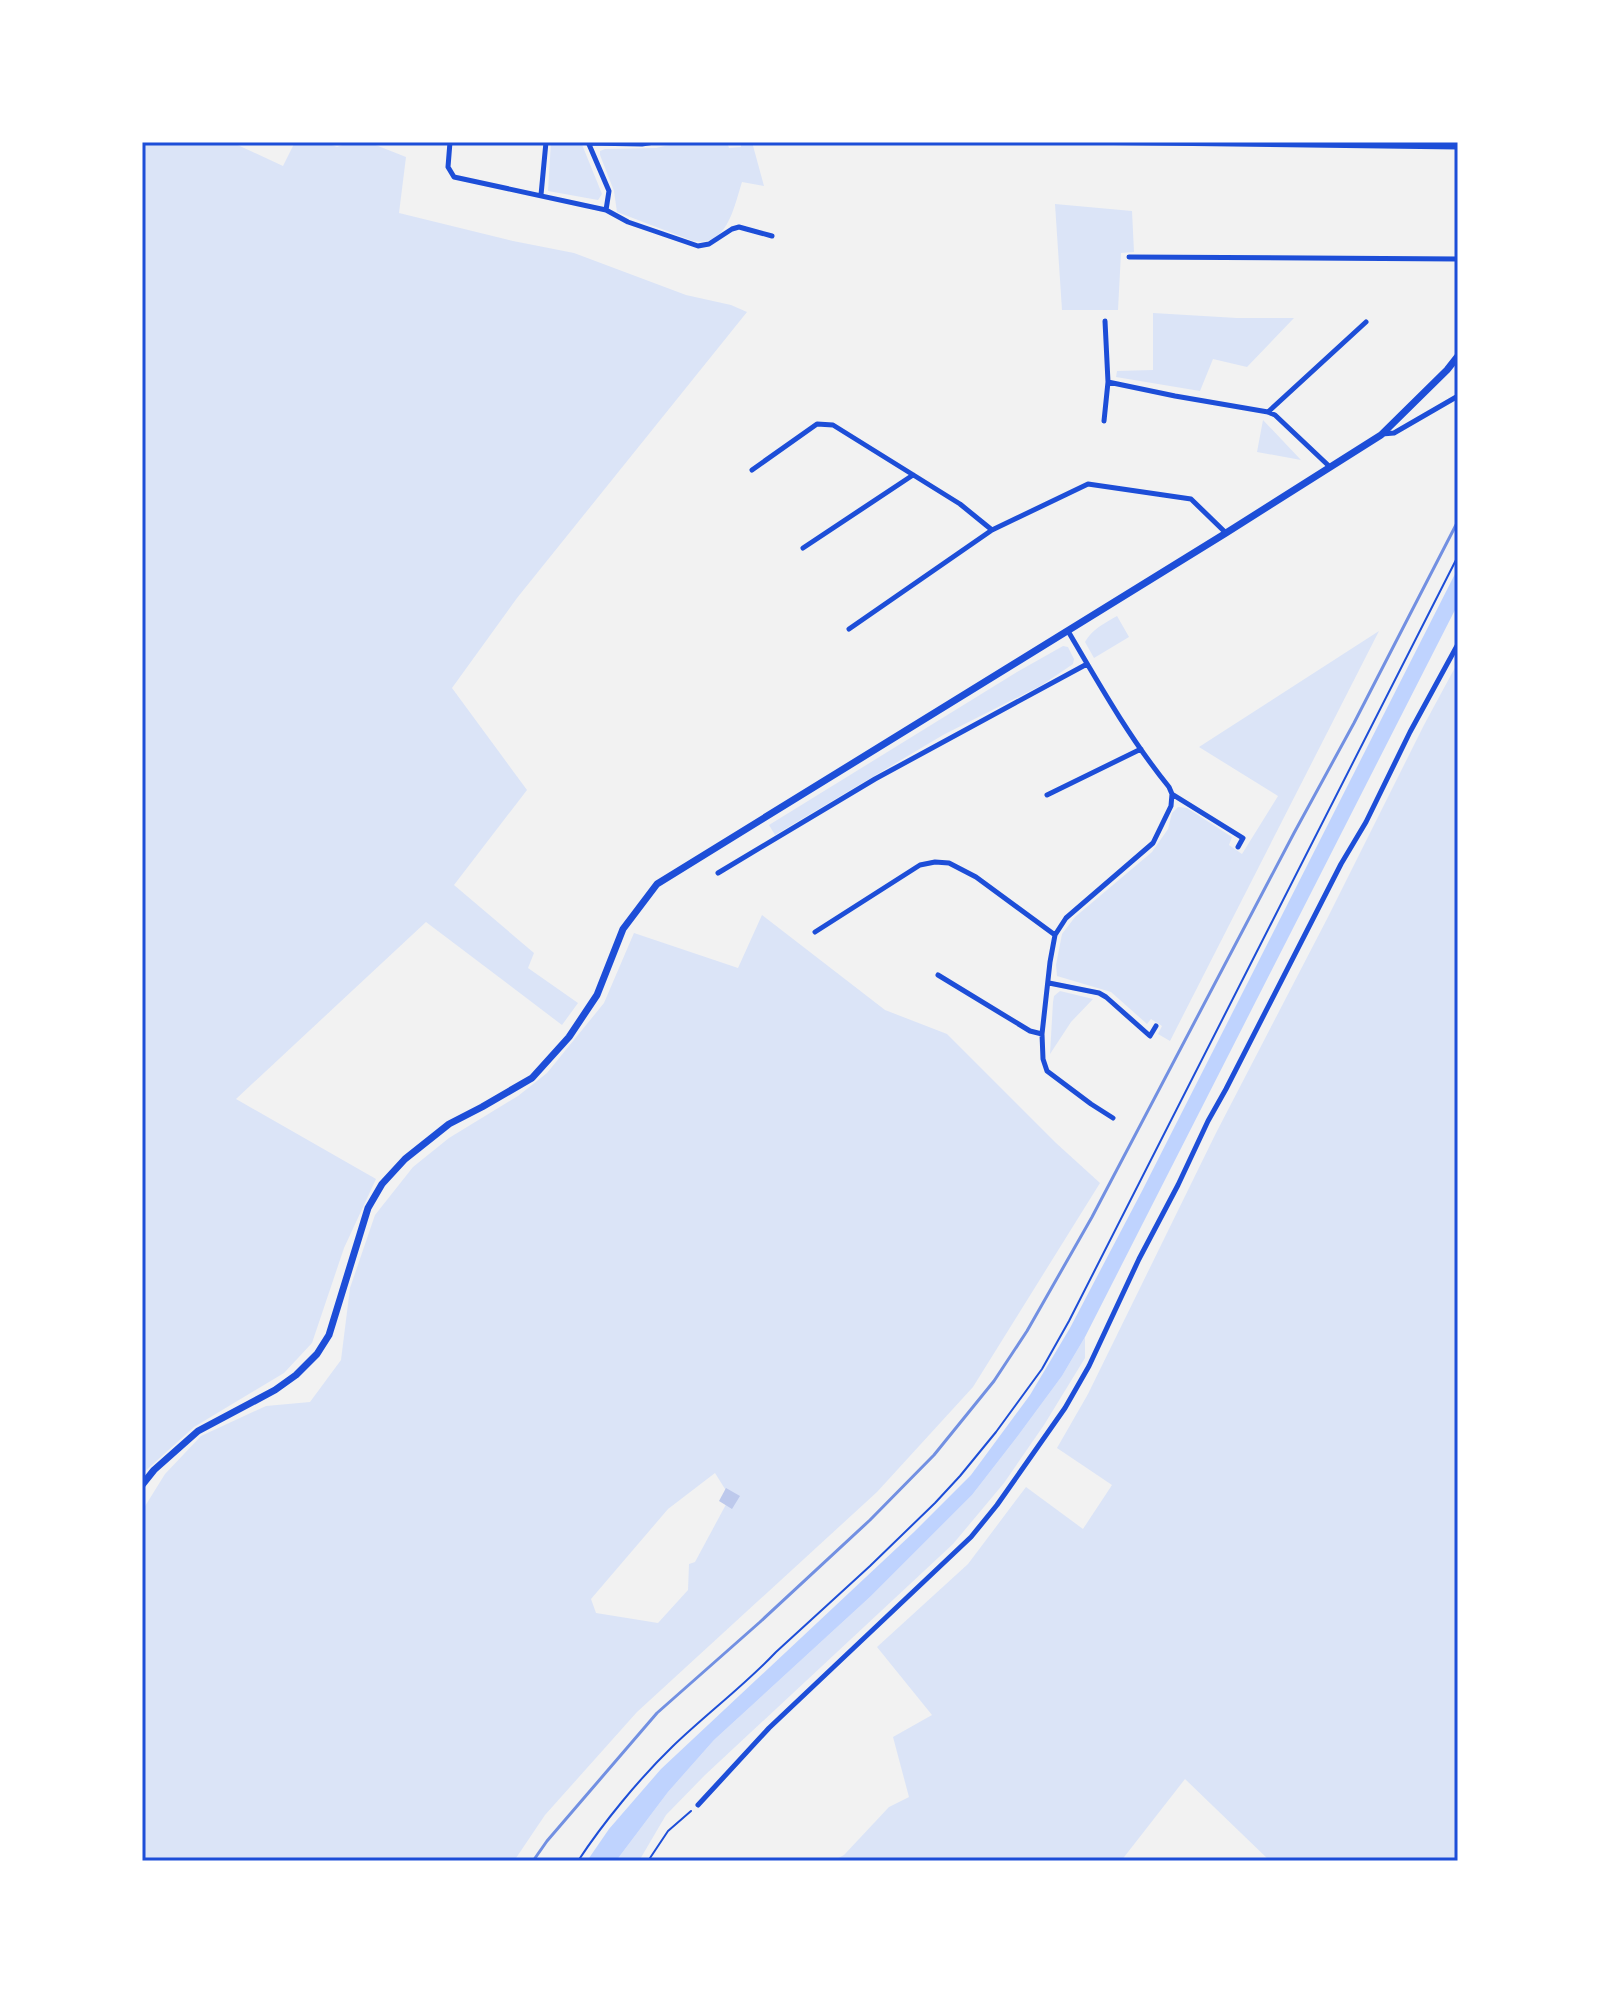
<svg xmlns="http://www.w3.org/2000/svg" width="1600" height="2003" font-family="'Playfair Display',serif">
  <rect width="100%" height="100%" fill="#f2f2f2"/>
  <path fill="#dbe4f7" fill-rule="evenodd" d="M142,142H231L283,166L295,142H324L337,147L351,142H368L406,157L399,213L513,241L574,253L686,295L731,305L747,312L517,598L452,688L527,790L454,885L534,953L528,968L578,1003L562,1025L426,922L236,1099L376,1179L344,1248L312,1343L284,1373L194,1427L142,1474Z
    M551,142H581L602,194L598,200L548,191Z
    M682,142H727L729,148L741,147V142H752L764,186L742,182C734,207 727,248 693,241L617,212L614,191L600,155V151L605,149L656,148Z
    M1055,204L1132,211L1134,252L1121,253L1118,310H1062Z
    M1153,313L1237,318H1294L1247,367L1213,359L1200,391L1116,377L1117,371L1153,370Z
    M1263,420L1301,460L1257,452Z
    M1117,616L1129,637L1094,658L1085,642C1092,629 1105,623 1117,616Z
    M1379,631L1170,1041L1158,1034L1162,1026L1151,1019L1147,1024L1111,992L1057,976L1056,965L1062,934L1075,917L1152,852L1168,829L1172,813L1178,807L1187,808L1232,837L1229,845L1242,854L1278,796L1199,747Z
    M1063,646L1068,647L1074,659L1073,664L1042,685L943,735L775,835L769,825L1017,672Z
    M1458,662V1861H1270L1185,1779L1121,1861H832L844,1855L889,1807L909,1797L893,1737L932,1715L877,1647L968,1564L1026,1487L1083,1529L1112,1485L1057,1448L1088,1394L1216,1133L1328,917L1424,725Z
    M762,915L885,1010L947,1034L1056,1143L1100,1183L973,1387L877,1492L637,1712L545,1815L514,1861H142V1511L165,1474L201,1436L266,1406L310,1402L341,1360L350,1288L375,1215L413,1167L449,1138L518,1096L547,1073L604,1003L634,933L738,968ZM715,1473L730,1497L695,1562L689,1564L688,1590L658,1623L596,1613L591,1599L668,1509Z
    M1060,991L1093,999L1071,1022L1050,1054L1053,1002L1054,996Z
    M1085,1337V1358L1044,1425L1004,1483L953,1544L705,1775L666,1815L639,1861H616L668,1792L714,1740L871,1596L972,1495L1017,1437L1062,1376Z"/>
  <path fill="#bfd3fe" d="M1458,568V604L1085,1337L1062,1376L1017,1437L972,1495L871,1596L714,1740L668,1792L616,1861H587L609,1829L661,1769L914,1532L971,1475L1030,1395L1070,1328L1142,1191Z"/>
  <path fill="#bdc9ec" d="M726,1488L740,1496L732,1509L719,1501Z"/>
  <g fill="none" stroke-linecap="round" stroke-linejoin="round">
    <path stroke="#1d4ed8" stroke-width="2" d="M578,1861C603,1823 639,1779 672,1747C706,1714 744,1686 776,1652L870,1566L935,1503L960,1476L996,1432L1042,1369L1069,1321L1458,556
      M648,1861L668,1831L691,1811"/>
    <path stroke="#1d4ed8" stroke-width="5" d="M450,142L448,167L454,177L606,210L609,191L588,142
      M734,142H735
      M1074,142L1458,147
      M588,143L642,144L654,142
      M541,195L546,142
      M606,210L628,222L698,246L709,244L732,229L739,227L772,236
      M1129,257L1458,259
      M1108,382L1175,396L1268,412L1275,415L1330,467
      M1268,412L1366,322
      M1104,421L1108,382L1105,321
      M1382,434L1394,433L1458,396
      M752,470L817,424L833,425L960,504L992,530L1088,484L1191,499L1226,533
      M803,548L913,475
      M849,629L992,530
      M1068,631C1099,684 1130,739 1169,787L1172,794L1171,806L1153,843L1066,918L1055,935L1050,962L1042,1034L1043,1059L1047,1071L1091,1104L1113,1118
      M1172,794L1243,838L1238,847
      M1047,795L1141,749
      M718,873L875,779L1087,664
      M815,932L920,865L935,862L949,863L976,877L1055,935
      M938,975L1030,1031L1042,1034
      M1049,983L1099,993L1106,997L1150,1036L1156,1026
      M698,1805L769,1728L971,1537L997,1505L1065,1408L1089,1366L1139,1259L1178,1185L1208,1121L1226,1089L1341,864L1366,822L1410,732L1458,644"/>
    <path stroke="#1d4ed8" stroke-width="7" d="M142,1485L154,1470L198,1431L275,1390L296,1375L317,1354L329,1335L368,1208L382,1184L405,1159L449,1124L482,1107L532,1078L569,1037L597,995L623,929L657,884L1226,533L1381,435L1447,370L1458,356"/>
    <path stroke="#7290e2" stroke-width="3" d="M533,1861L547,1841L657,1713L760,1622L870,1520L934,1455L994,1381L1027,1331L1092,1217L1294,833L1354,723L1458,521"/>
  </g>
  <rect width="1600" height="2003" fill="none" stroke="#ffffff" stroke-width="288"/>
  <rect x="144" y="144" width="1312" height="1715" fill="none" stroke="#1d4ed8" stroke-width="3"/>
</svg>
